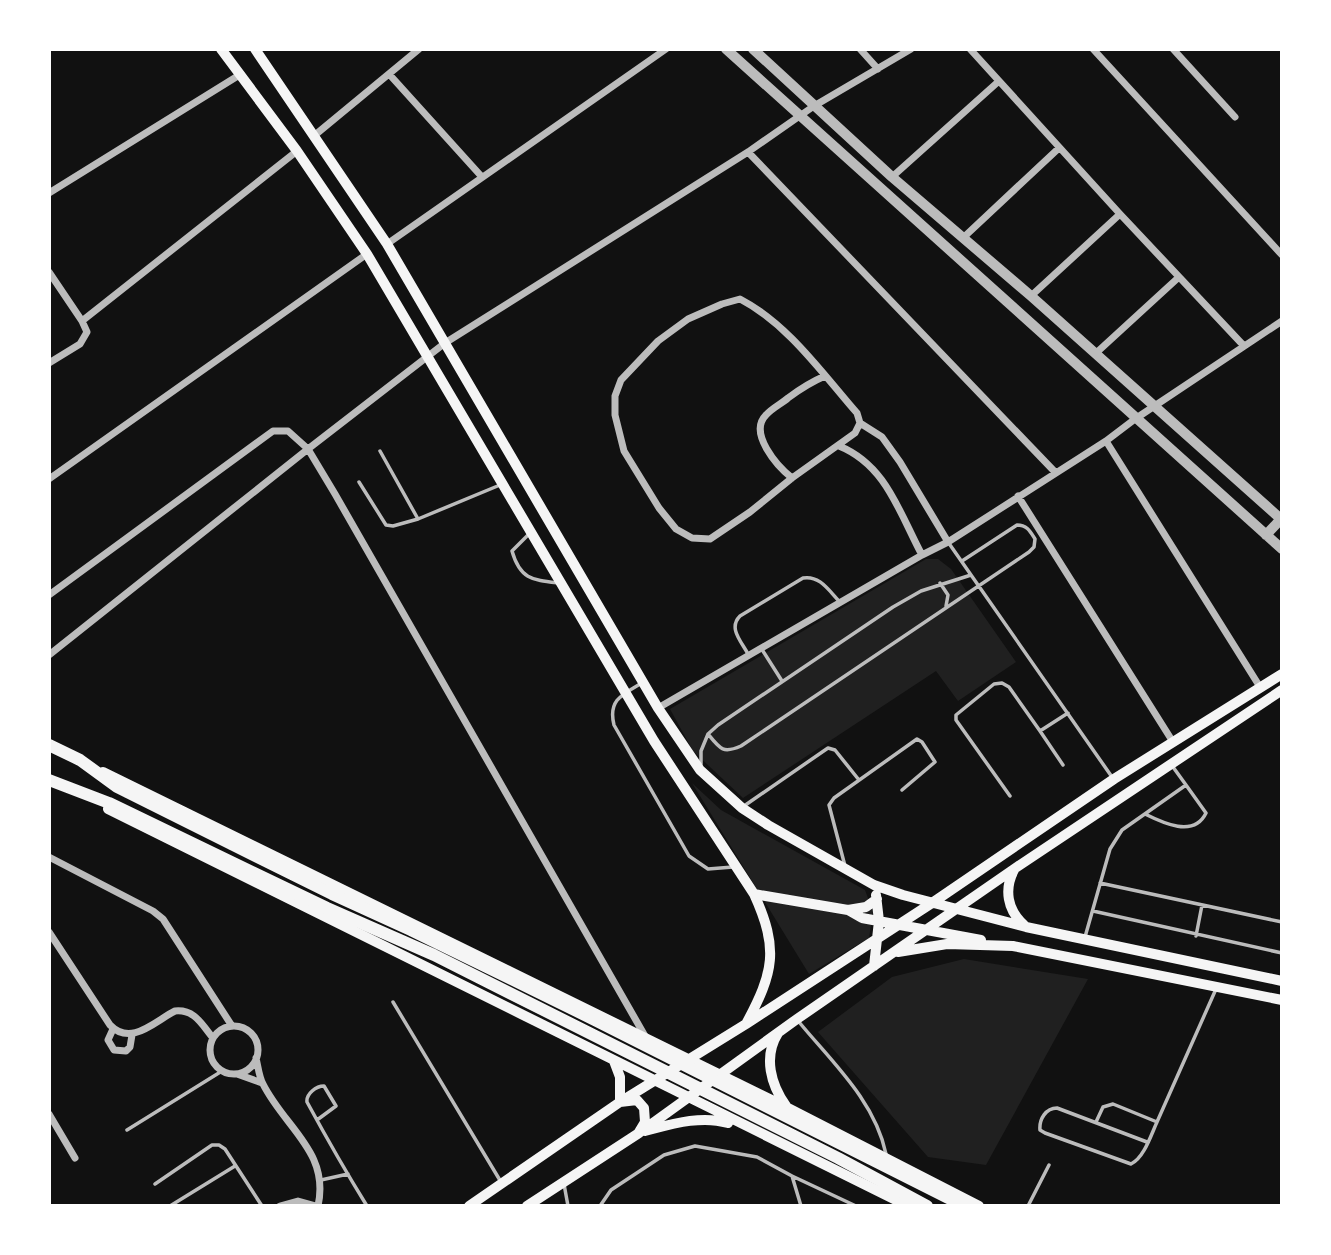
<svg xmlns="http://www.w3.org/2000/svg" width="1331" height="1255" font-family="'Asap Condensed',sans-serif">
  <rect width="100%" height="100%" fill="#111"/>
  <path fill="#202020" d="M926,559H938L951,569L1016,662L958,701L936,671L743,798L693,751L670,709Z
    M692,783L721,810L865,890L873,912L869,938L809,974Z
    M964,959L1088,979L986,1165L928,1157L818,1032L892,977Z"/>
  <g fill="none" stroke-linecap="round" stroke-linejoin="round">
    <path stroke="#bcbcbc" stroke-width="3.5" d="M380,451L418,519L500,485
      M359,482L386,525L393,526L418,519
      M529,534L512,551C520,579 532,580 558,583
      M948,542L1112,777
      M962,561L1017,525C1027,525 1030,531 1035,539L1034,547L1029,552L741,746C723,754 720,749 708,734L718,725L893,607L921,591L971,575
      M940,583L948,595L946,606
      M761,648L782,681
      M748,654C741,641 728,628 740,616L803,578C820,575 829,591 840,602
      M640,684C621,695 608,701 614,725L689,856L708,869L733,867
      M1040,731L1063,765
      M701,764V751L708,734
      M1173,767L1186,785
      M1010,796L956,720V715L994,684L1002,683L1009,687L1040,731L1068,713
      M744,806L828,748L835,750L859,780
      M845,866L829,805L834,798L917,739L922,742L935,762L902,790
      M1100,883L1282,922
      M1093,911L1282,953
      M1196,936L1202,905
      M1085,937L1110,849L1122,830L1186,785L1206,813C1194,838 1163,823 1145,814
      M393,1002L501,1182
      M799,1022C832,1062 875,1101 886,1154
      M317,1120L336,1106L324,1086C316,1086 306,1094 307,1102C326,1137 346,1172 367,1206
      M1096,1122L1103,1107L1113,1104L1157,1122
      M127,1130L222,1071
      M1147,1142L1057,1108C1046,1108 1039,1119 1040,1130L1045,1133L1131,1164C1144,1158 1151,1135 1157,1122L1216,989
      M321,1180L348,1174
      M155,1184L212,1145H219L225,1149L262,1206
      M564,1184L568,1206
      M170,1206L235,1166
      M600,1206L611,1190L664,1155L695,1146L757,1157L792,1176
      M801,1206L792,1176L856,1206
      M1028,1206L1049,1165"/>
    <path stroke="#bcbcbc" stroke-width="7" d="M860,49L878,69
      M970,49L1120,214L1244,346
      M1093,49L1282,255
      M1173,49L1235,117
      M389,74L482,177
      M315,135L419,49
      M748,152L1055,472
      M892,177L999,81
      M49,193L241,74
      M964,237L1059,148
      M387,244L666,49
      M49,272L82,321L87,332L80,344L49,363
      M1031,296L1120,214
      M740,299C788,324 822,373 857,413L860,423L855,433L792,478L750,512L710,539L692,538L676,529L659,508L624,451L615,415V396L621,380L658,341L688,319L722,304Z
      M82,321L297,151
      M1095,354L1179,277
      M860,423L882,437L900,462L948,542
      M1106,441L1260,687
      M839,446C886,465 899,512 922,555
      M792,478C777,466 748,433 766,415C772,408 781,404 788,398C800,389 811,382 825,376
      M49,479L367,254
      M1018,496L1173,742
      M49,595L273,431H288L308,449L335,494L645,1036
      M49,655L308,449L445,343L748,152L814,106L911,49
      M658,708L922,555L948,542L1106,441L1135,419L1282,321
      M49,857L153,911L163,919L232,1026
      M49,932L110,1025C131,1047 155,1021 175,1011C195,1009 202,1025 213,1038
      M210 1050a24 24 0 1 1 48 0a24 24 0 1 1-48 0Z
      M113,1029L108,1040L114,1050L126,1051L130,1047L132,1035
      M256,1058C258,1066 259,1077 263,1084C285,1128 330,1152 318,1206
      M237,1074L262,1083
      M49,1114L75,1158
      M280,1206L298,1201L316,1206"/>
    <path stroke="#bcbcbc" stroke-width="10" d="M726,49L1282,549
      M753,49L892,177L1031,296L1282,520
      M1266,535L1281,519"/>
    <path stroke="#f5f5f5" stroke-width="10" d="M221,49L297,151L367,254L654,741L754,894C779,949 774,972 746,1024
      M255,49L387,244L658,708L700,770L742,808L768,825L874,885L903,895L1026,927L1282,981
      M103,772L788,1108L979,1206
      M108,809L908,1206
      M1014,870C1004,889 1007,910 1024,925
      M754,894L848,910L866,907L877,899
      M848,910L862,918L981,940
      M898,952L947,944L1013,946L1282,1000
      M874,966L879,921L876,895
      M778,1033C763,1057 771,1085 786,1106
      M614,1061L620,1077V1102L637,1100L644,1108L645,1122L639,1132
      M645,1131C672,1124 701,1115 728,1123
      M469,1206L620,1102L746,1024L932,903L1114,779L1282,674
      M527,1206L639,1133L797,1019L1014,869L1282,690"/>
    <path stroke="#f5f5f5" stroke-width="12" d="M49,745L80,760L117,787L332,894L411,930L595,1020L964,1206
      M49,780L109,803L327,908L434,955L838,1158L927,1206"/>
  </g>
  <rect width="1331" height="1255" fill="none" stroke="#ffffff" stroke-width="102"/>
</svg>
